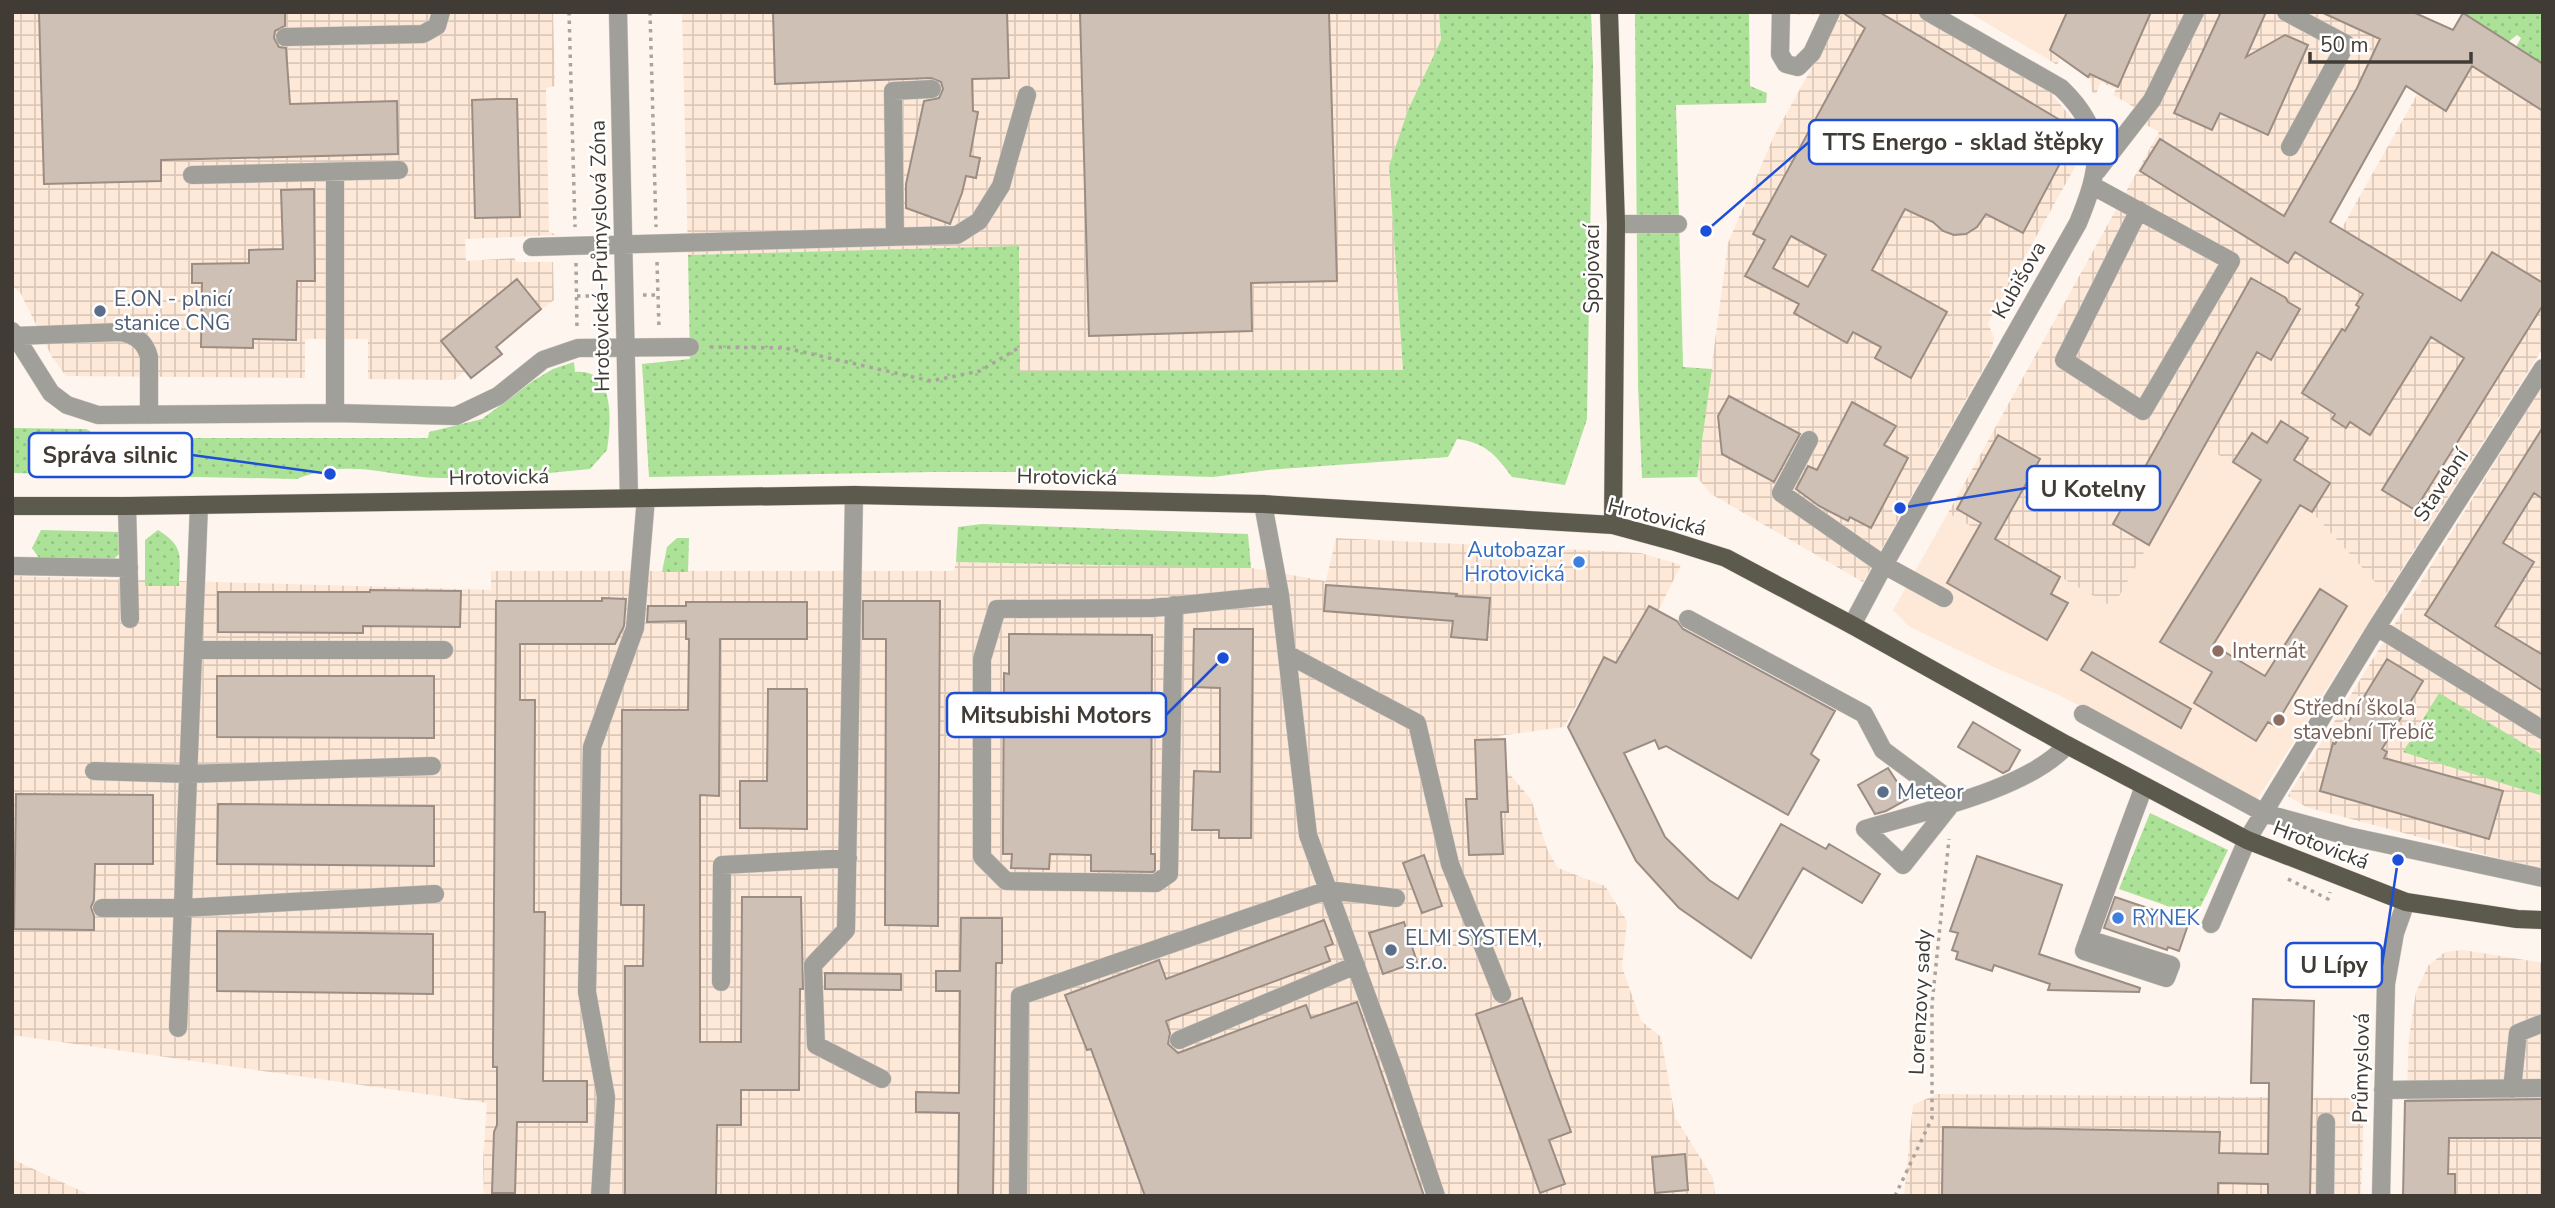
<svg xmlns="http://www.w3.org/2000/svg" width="2555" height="1208" font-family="'Nunito Sans',sans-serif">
  <defs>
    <pattern id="industrial-grid" width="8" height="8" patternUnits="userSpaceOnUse" patternTransform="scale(1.75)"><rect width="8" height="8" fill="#fee8d8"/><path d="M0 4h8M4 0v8" fill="none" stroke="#dbc8ba"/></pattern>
    <pattern id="grass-dots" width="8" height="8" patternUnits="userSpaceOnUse" patternTransform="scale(1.75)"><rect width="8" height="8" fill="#abe297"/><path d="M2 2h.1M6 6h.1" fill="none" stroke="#94c383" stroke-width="1.8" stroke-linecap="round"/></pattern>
  </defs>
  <rect width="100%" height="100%" fill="#fef5ee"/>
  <path fill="#fee8d8" d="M1968,12H2067L2046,58Z
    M2204,446L2312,512L2386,594L2257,800L2059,695L1996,668L1910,627L1893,610L1948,513L2113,606Z"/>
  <path fill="url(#industrial-grid)" d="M12,12H553L555,86L546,88L549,232L557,235L465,239L466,261L514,258L517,262H553L554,300L496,346L502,354L471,378L465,371L454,380L368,379V339H305V378L66,376L52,357L20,292L12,286Z
    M682,12H1439L1441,40L1408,110L1389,166L1403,370L1019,371V247L688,255Z
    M1736,12H1919L2050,92L2079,127L2081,156L1988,323L1994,338L1990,357L1863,582L1711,494L1697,477L1728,243L1774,136L1841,15L1736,14Z
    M2067,12H2413L2441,25L2307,261L2320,267L2463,13L2543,64V348L2386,594L2312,512L2204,446L2113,607L1948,513L2159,132L2139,121L2143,112L2113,95L2116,89L2101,82L2096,94L2092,92L2090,79L2085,75L2088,70L2061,56L2057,65L2046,58Z
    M2543,385V870L2306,807L2288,796Z
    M1336,538L1641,553L1681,565L1658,611L1648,606L1616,663L1604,658L1564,727L1498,736L1504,740L1506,770L1531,799L1548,851L1558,868L1605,886L1627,921L1622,967L1641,1021L1661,1037L1675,1117L1713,1178L1715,1196H484L483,1162L487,1103L12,1035V576L491,590V571H954L956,562L1231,566L1251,568L1326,581Z
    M2463,950L2543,963V1196H2403L2409,1037L2416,992L2428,966L2445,952Z
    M1937,1094L2364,1098L2361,1196H1904L1913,1105Z
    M12,1159L92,1196H12Z"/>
  <path fill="url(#grass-dots)" d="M1439,12H1591L1593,64L1587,419L1565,485L1512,477C1495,454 1486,443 1457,439L1448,457L1268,470L1213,477L1059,472H933L649,477L642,364L690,359L688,255L1019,246L1020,371L1403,370L1389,166L1408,110L1441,40Z
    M1635,12H1749L1750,86L1767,93L1766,103L1676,105L1683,367L1712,369L1697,477L1642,478L1638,386Z
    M2543,12V64L2516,47L2521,38L2517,35L2508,42L2463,13Z
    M574,362L575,372C616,368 611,423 607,450L590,469C540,474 490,479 440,478C388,477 350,457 297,479L12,473V428L86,429L90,431L92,438H428L429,432L482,419L533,381L553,369Z
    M982,524L1248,534L1251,568L956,562L958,527Z
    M41,530L122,532L124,549L112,561H41L32,548Z
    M158,530C186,548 179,556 179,586H145V540Z
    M677,538H689L688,572H662L667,547Z
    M2439,693L2543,755V796L2403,752Z
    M2150,813L2228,850L2196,916L2119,889Z"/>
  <path fill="#cfc0b5" stroke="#9b8d83" stroke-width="2" fill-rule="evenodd" d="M39,12H285V26L275,31L274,38L279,47L286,48L290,104L397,101L398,154L161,160V181L44,184Z
    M773,12H1007L1009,78L972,79L973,111L978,112L970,156L980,158L976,178L966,176L962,193L950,224L906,208V184L924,101L939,98L943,89L941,82L931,78L775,84Z
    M1080,12H1329L1337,281L1251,283L1252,331L1089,336Z
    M1842,12H1879L2065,123L2051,146L2065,154L2023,233L1986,214L1977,227L1966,234L1954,235L1943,231L1933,222L1905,209L1872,270L1947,312L1911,378L1875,358L1881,347L1853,332L1847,343L1794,313L1799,304L1745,276L1765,240L1753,234L1865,28ZM1791,236L1826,255L1808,287L1773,268Z
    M2067,12H2151L2118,87L2090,74L2088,77L2050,50Z
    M2221,12H2266L2246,57L2285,35L2308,45L2268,135L2220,113L2212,130L2174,113Z
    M2321,12H2413L2453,30L2463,13L2543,64V111L2472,66L2446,111L2406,86L2330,222L2461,301L2492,252L2543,283V305L2415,510L2382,490L2464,358L2431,337L2370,435L2350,422L2346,428L2332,419L2335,414L2302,393L2342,329L2345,331L2359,307L2356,305L2363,294L2295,252L2288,263L2140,171L2160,139L2284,216L2357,88L2380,39Z
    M498,99H517L520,217L475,218L472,100Z
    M314,189L315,281H297L296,340L253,339V348L201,347L202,283H192V264L249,263V250L283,249L281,190Z
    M2251,278L2286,298L2288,302L2300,309L2271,360L2257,352L2149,545L2113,524Z
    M517,279L541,309L496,347L502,354L471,378L441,341Z
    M1729,396L1800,434L1774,482L1722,454L1718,416Z
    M1852,402L1896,426L1884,445L1908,458L1871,528L1850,517L1848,521L1819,506L1796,489L1808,466L1817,470Z
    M2281,421L2308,438L2294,460L2330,483L2312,512L2300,505L2213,645L2265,676L2320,589L2347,606L2275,726L2268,722L2256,741L2194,703L2212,672L2160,642L2261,480L2233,462L2252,433L2267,443Z
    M2543,427V499L2534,493L2503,543L2534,562L2495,626L2543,655V691L2425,615Z
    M1998,435L2040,459L1995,539L2060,577L2051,594L2068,603L2047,640L1947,583L1981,523L1957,509Z
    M1326,585L1457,594L1456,596L1490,598L1487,640L1451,637L1453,621L1324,611Z
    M370,590L461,591L460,627L363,626V633L218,632V592H370Z
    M602,598L626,599L624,626L615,644H520V700H535L534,912H545L543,1081H587V1122H517L515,1193H492L494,1132L497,1125V1067H493V1049L496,601H602Z
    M863,601H940L938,926L885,925L886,639H863Z
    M686,602H807V639H720L719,796L700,795V1042H741L742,897H801L803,989H800L799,1090H741V1125H717L716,1196H625V966H643L644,905H621L622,710H688L689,639H686V621L647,622L648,606H686Z
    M1649,606L1677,621L1683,629L1835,711L1811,754L1819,760L1788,815L1666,746L1659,749L1655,740L1624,753L1665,837L1709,880L1738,899L1781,824L1826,849L1829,844L1880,874L1862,903L1803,868L1751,958L1679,908L1636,861L1568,727L1604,657L1616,663Z
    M1194,629H1253L1251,838H1219V830H1192L1194,771L1220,772V688L1193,687Z
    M1009,634L1152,635L1151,854H1155V870L1153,872L1091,871V855L1050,854L1049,869L1011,868L1012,854H1003V831L1004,673L1009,674Z
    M2092,652L2191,709L2181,728L2081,670Z
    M2387,659L2423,681L2382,749L2387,752L2384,758L2503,791L2489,839L2320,791L2333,743L2335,744Z
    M217,676H434V738L217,737Z
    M768,689H807V829L740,828V781H767Z
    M1973,722L2020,750L2009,770L2003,773L1958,747Z
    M1505,739L1508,812H1501L1503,854L1469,855L1466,799H1477L1475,740Z
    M1888,768L1908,799L1886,811L1875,814L1858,785Z
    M16,794L153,795V864H95L94,900L91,907L94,916V930L14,929Z
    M218,804L434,806V866L217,864Z
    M1424,855L1442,906L1422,913L1403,863Z
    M1977,856L2062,885L2039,954L2140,988L2139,992L2048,990L2050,984L1994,965L1992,971L1956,959L1958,952L1952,950L1958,933L1950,931Z
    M2115,897L2189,922L2179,951L2168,947L2167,950L2104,928Z
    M961,918H1002V963H996L993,1196H958L959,1113L916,1112V1092L959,1093L960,991H936V971H960Z
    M1324,920L1333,944L1325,947L1330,961L1166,1021L1170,1033L1168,1044L1178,1053L1306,1005L1311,1018L1357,1002L1424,1196H1145L1091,1049L1087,1050L1065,995L1159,960L1166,979Z
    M1404,922L1417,962L1383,974L1369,933Z
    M217,931L433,934V994L217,991Z
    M825,973L901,974V990L825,989Z
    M1522,998L1571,1132L1549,1140L1565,1184L1540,1193L1476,1014Z
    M2253,999L2314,1001L2310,1196H2268V1184L2218,1183V1196H1942L1943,1127L2220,1132L2219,1153L2268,1154L2269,1083H2251Z
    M2543,1099V1138H2449L2448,1174H2455V1196H2403L2405,1101Z
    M1685,1154L1688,1190L1655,1193L1652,1157Z"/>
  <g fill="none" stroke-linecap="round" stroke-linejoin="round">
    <g stroke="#d8d0c9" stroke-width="19">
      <path id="minor" d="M618,12L629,498
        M1781,12L1780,54L1786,64L1798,67L1812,53L1831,12
        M2286,12L2346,44L2290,147
        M285,37L423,34L437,26L441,12
        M2097,171L2152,100L2195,12
        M335,172V413
        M192,175L399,170
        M2093,186L2231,261L2143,411L2064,360L2139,210
        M1616,224H1678
        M895,237L893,91L932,89
        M532,247L957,235L979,221L1001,186L1027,95
        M12,331L51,393L67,405L98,415L335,413L456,416L498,396L543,360L578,348L690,347
        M15,336L120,332C135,335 145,341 149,357V415
        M1809,440L1781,493L1884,565L1944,598
        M854,495L846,930L813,965L816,1045L882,1079
        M1263,504L1280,595L1308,835L1395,1073L1436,1196
        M127,506L130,619
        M12,566L129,568
        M1174,605L1169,874L1156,883L1006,881L982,857V659L997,609L1152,608L1280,595
        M1688,619L1864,714L1883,750L1953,802
        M1852,625L1884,565L2078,223C2101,167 2108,133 2061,88L1928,12
        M2377,627L2543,730
        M194,650H444
        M1287,654L1417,723L1450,864L1502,994
        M2083,714L2264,813L2348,836L2543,878
        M94,771L188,774L432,766
        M1953,802L1903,865L1865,829C1921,812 2029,789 2067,745
        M102,908H183L435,894
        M2211,924L2247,840L2377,627L2543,368
        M2088,939L2171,965L2166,978L2084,951C2102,901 2120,850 2139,800L2144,786
        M721,982L722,865L848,858
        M178,1028L199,505
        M1179,1040L1356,965
        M2512,1089L2518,1033L2543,1023
        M2383,1090L2543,1088
        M600,1196L606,1097L587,992L592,747L635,628L646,498
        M1018,1196L1020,996L1328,890L1396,898
        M2325,1196L2326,1122
        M2381,1196L2386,984L2395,933L2406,902"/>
    </g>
    <g stroke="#d8d0c9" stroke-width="19">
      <path id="major" d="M1609,12L1616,224L1613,525
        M12,506H127L854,495L1263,504L1613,525L1672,541L1726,558L1852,625L2067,745L2247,840L2406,902L2517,919L2543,920"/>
    </g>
    <path stroke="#aba49e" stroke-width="3.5" stroke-dasharray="3.5 5" stroke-linecap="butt" d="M569,12L575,227
      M650,12L656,227
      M657,262L659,328
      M576,263L577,329
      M643,295H659
      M577,296H608
      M710,347L785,348L931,381L980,371L1020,347
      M2288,879L2328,899L2330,892
      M1895,1196L1932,1118V1004L1949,839"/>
    <use href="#minor" stroke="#a19f99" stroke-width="18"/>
    <use href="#major" stroke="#5c594d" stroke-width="18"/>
  </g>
  <g fill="#5c6f8a" stroke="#fff" stroke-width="2.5">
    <circle cx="100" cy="311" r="7"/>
    <circle cx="1883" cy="792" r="7"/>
    <circle cx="1391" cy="950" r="7"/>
  </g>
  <g fill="#3f7fe0" stroke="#fff" stroke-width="2.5">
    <circle cx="1579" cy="562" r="7"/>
    <circle cx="2118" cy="918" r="7"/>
  </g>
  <g fill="#8d6e63" stroke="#fff" stroke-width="2.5">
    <circle cx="2218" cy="651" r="7"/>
    <circle cx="2279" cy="720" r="7"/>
  </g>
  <g text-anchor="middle" stroke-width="5" stroke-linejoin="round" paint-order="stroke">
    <g font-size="21" fill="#413b36" stroke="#fff">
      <text transform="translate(600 256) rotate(-91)" y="7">Hrotovická-Průmyslová Zóna</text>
      <text transform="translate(1592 269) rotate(-90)" y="7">Spojovací</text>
      <text transform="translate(2019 280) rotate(-60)" y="7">Kubišova</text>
      <text transform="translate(499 477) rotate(-1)" y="7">Hrotovická</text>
      <text transform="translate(1067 477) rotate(1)" y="7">Hrotovická</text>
      <text transform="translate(2441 485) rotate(-57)" y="7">Stavební</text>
      <text transform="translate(1657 517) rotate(14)" y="7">Hrotovická</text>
      <text transform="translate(2321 845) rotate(21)" y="7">Hrotovická</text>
      <text transform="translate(1920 1002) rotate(-87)" y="7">Lorenzovy sady</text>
      <text transform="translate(2361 1068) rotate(-89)" y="7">Průmyslová</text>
    </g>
    <g font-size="21" fill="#4e5e75" stroke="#fff" text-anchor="start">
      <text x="114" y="306">E.ON - plnicí<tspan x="114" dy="24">stanice CNG</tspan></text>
      <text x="1897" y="799">Meteor</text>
      <text x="1405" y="945">ELMI SYSTEM,<tspan x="1405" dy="24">s.r.o.</tspan></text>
    </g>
    <g font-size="21" fill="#366cbe" stroke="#fff" text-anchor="end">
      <text x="1565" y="557">Autobazar<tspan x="1565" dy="24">Hrotovická</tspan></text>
      <text x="2132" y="925" text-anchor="start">RYNEK</text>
    </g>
    <g font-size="21" fill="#785e54" stroke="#fff" text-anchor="start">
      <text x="2232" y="658">Internát</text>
      <text x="2293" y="715">Střední škola<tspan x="2293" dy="24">stavební Třebíč</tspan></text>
    </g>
  </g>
  <path fill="none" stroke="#1d4ed8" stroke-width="2.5" d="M1706 231L1809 142M330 474L192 455M1900 508L2027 488M1223 658L1166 715M2398 860L2382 965"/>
  <g fill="#1d4ed8" stroke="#fff" stroke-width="2.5">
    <circle cx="1706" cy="231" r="7"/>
    <circle cx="330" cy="474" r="7"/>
    <circle cx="1900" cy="508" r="7"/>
    <circle cx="1223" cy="658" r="7"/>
    <circle cx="2398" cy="860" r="7"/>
  </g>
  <g fill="#fff" stroke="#1d4ed8" stroke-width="2.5">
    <rect x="1809" y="120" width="308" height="44" rx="7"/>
    <rect x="29" y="433" width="163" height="44" rx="7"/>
    <rect x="2027" y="466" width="133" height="44" rx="7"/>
    <rect x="947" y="693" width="219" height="44" rx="7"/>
    <rect x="2286" y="943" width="96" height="44" rx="7"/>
  </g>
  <g font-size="23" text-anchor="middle" font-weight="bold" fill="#413b36">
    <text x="1963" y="150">TTS Energo - sklad štěpky</text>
    <text x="110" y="463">Správa silnic</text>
    <text x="2093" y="497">U Kotelny</text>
    <text x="1056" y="723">Mitsubishi Motors</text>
    <text x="2334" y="973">U Lípy</text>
  </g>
  <rect width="2555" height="1208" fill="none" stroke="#413b36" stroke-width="28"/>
  <path d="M2310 52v10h161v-10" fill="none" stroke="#413b36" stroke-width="3.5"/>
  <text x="2320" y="52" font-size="21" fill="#413b36" stroke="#ffffff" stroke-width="5" paint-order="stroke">50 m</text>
</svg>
